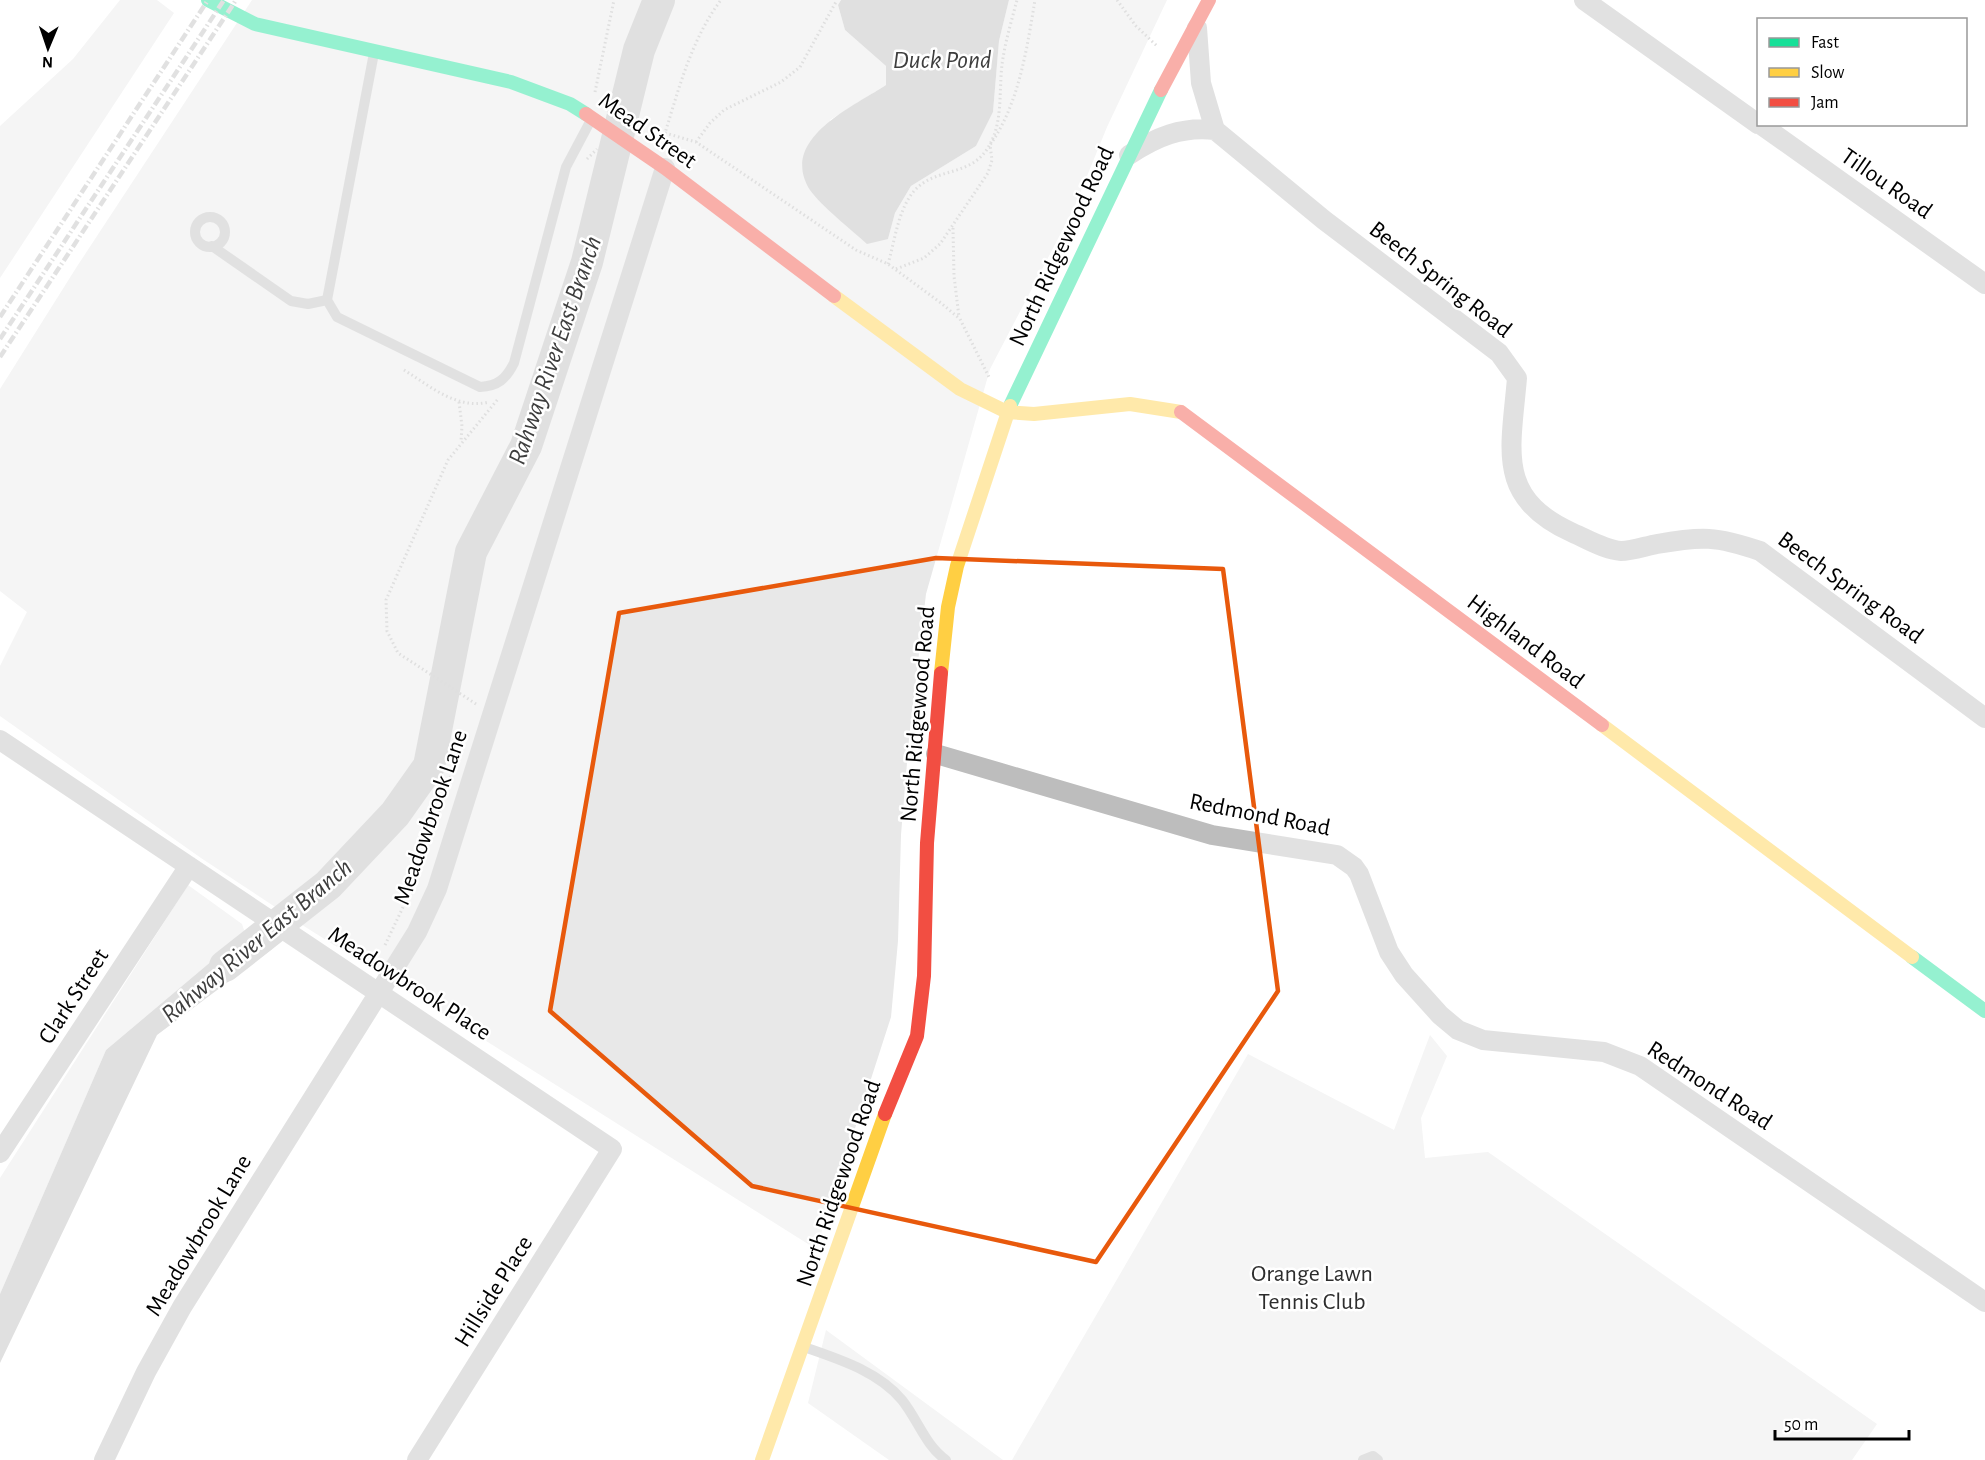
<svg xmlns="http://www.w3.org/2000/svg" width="1985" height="1460" font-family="'Alegreya Sans',sans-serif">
  <rect width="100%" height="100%" fill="#fff"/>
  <path fill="#e8e8e8" d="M120,0H157L174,13L0,278V126L73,59Z
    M252,0H841L838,5L845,30L886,66V85L830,120L888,239L895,213L911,186L976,146L993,112L999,41L1009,0H1167L1107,127L1074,208L990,369L926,594L909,739L901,835L898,941L891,1017L816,1249L307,928L201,858L0,716V666L27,612L0,591V389L76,268Z
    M188,885L242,924L245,933L106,1050L0,1294V1178Z
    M1430,1035L1447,1056L1421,1118L1425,1158L1488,1152L1877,1424L1852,1460H1012L1248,1054L1394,1130Z
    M826,1330L1003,1460H889L808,1403Z"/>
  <path fill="#bababa" d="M841,0H1009L999,41L993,112L976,146L911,186L895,213L888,239L867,244C852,230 821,206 810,190C778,139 853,107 886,85V66L845,30L838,5Z
    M245,933L272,949L157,1035L0,1363V1294L106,1050Z"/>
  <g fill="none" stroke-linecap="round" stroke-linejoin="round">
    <path stroke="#bababa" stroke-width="32" d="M225,966L328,885L395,814L429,766L471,552L526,446L587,262L639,50L659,0"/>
    <path stroke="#b8b8b8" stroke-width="3" stroke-dasharray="1.5 3" stroke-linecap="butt" d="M1117,0L1136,26L1157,46
      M595,92L614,0
      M665,133L696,142L856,250L888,264L941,303L960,319L990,379
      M661,138L665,133C679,88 692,38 721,0
      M696,142L710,123L724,110L781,82L800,67L837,0
      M587,159L597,149
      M953,228L954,276L959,317
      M888,264C895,240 898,210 914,191C936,166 973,178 990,144C1004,119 998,86 1003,58C1006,39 1012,19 1017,0
      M896,269L924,258L940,244L988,173L992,160L990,145C1019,104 1027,48 1035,0
      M404,370C430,386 457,410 489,402
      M459,402L462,426L461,441
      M476,704L398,653L387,631L386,600L448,460L498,399
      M385,945L416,880L465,733"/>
    <path stroke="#bdbdbd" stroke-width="10" d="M374,53L327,300L337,317L480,387C498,386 506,379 514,363L566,167L592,118
      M195 232a15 15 0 1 1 30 0a15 15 0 1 1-30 0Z
      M212,246L291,301L308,304L327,300
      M804,1347C838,1359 878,1371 902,1400C918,1420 925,1445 946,1460
      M1363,1460L1373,1456L1378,1460"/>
    <path stroke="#bdbdbd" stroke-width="20" d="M1584,0L1758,124
      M1197,28L1201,83L1215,130L1324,220L1499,353L1517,378C1511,450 1495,498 1573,533C1587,539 1605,550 1621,551C1632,551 1646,546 1657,544C1702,536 1716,536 1760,551L1985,718
      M1760,124L1985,284
      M1129,155C1156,137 1182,126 1215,130
      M0,740L612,1149L417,1460
      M936,754L1212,835L1337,855L1354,867L1359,874L1389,952L1404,975L1440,1015L1458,1030L1483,1040L1604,1052L1640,1066L1985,1302
      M0,1153L189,866
      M104,1460L146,1372L182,1307L417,932L437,889L665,168"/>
    <path stroke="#16e098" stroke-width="14" d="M208,0L255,24L511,82L570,104L586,114
      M1010,406L1161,90
      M1912,957L1985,1011"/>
    <path stroke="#ffcf43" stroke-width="14" d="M834,296L960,389L1007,412L1034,414L1130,404L1181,412
      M941,673L948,607L957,566L1010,406
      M1602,725L1912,957
      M762,1460L885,1114"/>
    <path stroke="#f24e42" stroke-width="14" d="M1161,90L1209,0
      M586,114L665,168L834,296
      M1181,412L1602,725
      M885,1114L917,1036L924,976L927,843L941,673"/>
    <path stroke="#bdbdbd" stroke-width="4.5" stroke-dasharray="9 3 1.5 3" stroke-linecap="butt" d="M0,317L208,0
      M0,339L224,0
      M0,357L236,0"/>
  </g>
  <path d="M0 0H1985V1460H0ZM936,558L1223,569L1278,991L1096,1262L752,1186L550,1011L619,613Z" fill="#fff" fill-opacity=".55" fill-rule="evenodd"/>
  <path fill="none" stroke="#e8590c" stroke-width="4.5" stroke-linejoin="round" d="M936,558L1223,569L1278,991L1096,1262L752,1186L550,1011L619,613Z"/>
  <g text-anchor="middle" stroke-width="5" stroke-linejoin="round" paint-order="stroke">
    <g font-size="24" fill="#000" stroke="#fff">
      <text transform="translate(648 130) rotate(35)" y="8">Mead Street</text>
      <text transform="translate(1887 183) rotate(35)" y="8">Tillou Road</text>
      <text transform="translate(1061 246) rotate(-65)" y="8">North Ridgewood Road</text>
      <text transform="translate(1441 279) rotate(38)" y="8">Beech Spring Road</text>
      <text transform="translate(1851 587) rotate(36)" y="8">Beech Spring Road</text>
      <text transform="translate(1526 641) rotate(37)" y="8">Highland Road</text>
      <text transform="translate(917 714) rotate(-85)" y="8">North Ridgewood Road</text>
      <text transform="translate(1260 814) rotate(11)" y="8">Redmond Road</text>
      <text transform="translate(430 817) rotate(-71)" y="8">Meadowbrook Lane</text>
      <text transform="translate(410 983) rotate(33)" y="8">Meadowbrook Place</text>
      <text transform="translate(73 996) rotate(-57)" y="8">Clark Street</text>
      <text transform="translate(1710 1085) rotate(33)" y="8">Redmond Road</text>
      <text transform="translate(838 1183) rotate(-71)" y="8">North Ridgewood Road</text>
      <text transform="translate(198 1235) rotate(-59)" y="8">Meadowbrook Lane</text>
      <text transform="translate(493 1291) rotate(-58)" y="8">Hillside Place</text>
    </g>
    <g font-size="24" fill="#2d2d2d" stroke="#fff">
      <text x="1312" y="1281">Orange Lawn<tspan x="1312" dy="28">Tennis Club</tspan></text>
    </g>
    <g font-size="26" font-style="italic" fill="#3e3e3e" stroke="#fff">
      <text x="942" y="68">Duck Pond</text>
      <text transform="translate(554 350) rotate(-71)" y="9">Rahway River East Branch</text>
      <text transform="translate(256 940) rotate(-40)" y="9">Rahway River East Branch</text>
    </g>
  </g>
  <rect x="1757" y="18" width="210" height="108" fill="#ffffff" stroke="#999999" stroke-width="1.5"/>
  <rect x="1769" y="38" width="30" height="9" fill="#16e098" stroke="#999999" stroke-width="1.5"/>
  <text x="1811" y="48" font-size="18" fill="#000000">Fast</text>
  <rect x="1769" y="68" width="30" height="9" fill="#ffcf43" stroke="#999999" stroke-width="1.5"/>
  <text x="1811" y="78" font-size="18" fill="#000000">Slow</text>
  <rect x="1769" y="98" width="30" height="9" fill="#f24e42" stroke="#999999" stroke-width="1.5"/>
  <text x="1811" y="108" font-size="18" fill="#000000">Jam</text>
  <g transform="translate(48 48) rotate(182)" stroke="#ffffff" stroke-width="4.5" paint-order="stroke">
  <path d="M0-4.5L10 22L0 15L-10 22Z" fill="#000000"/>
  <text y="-9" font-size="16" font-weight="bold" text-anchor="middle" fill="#000000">N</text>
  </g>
  <path d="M1775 1430v9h134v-9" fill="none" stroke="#000000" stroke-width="3"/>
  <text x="1784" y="1430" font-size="18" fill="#000000" stroke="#ffffff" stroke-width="4.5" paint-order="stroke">50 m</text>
</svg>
